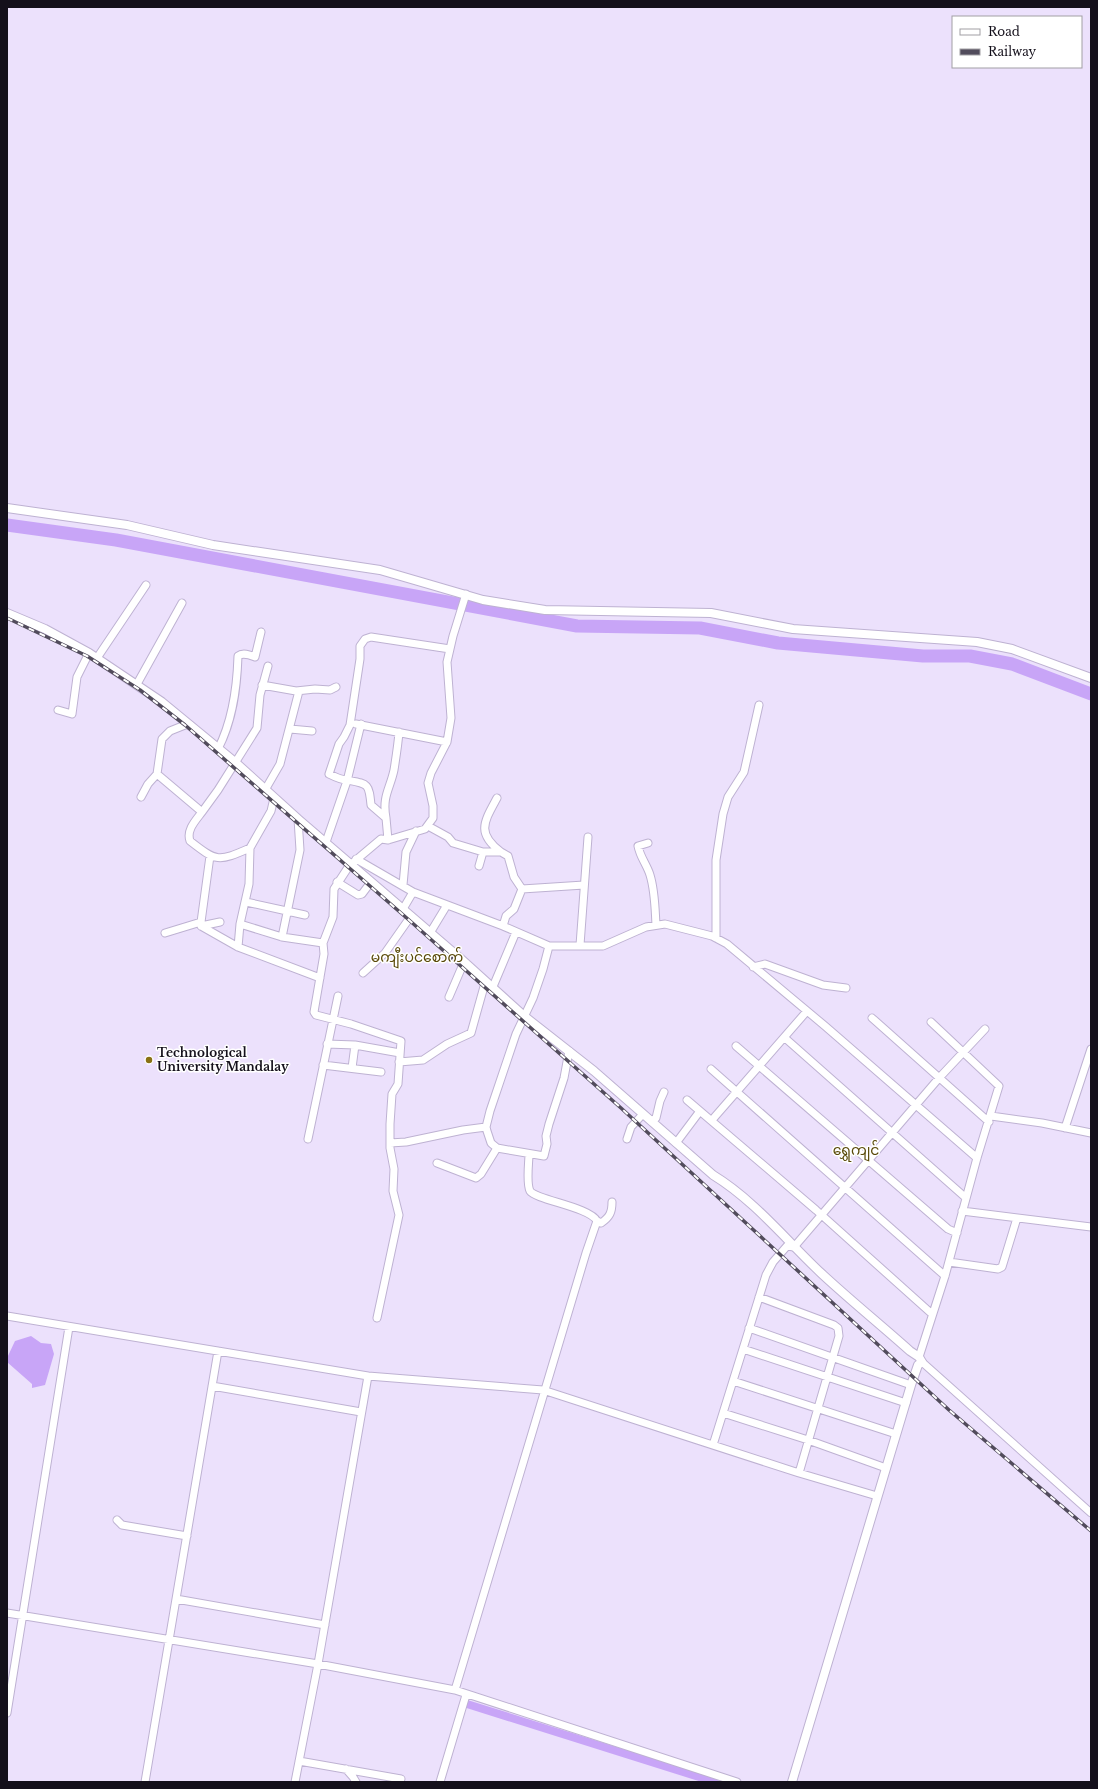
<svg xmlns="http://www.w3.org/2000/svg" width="1098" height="1789" font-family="'Libre Baskerville','Noto Sans Myanmar',serif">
  <rect width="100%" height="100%" fill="#ece1fc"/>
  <path fill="#c8a5f7" d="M31,1336L41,1343L51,1344L54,1354L45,1385L32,1388V1384L7,1362V1358L15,1341Z"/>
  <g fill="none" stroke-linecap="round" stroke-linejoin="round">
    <path stroke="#c8a5f7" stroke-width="8" d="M467,1704L715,1782"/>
    <path stroke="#c8a5f7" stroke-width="13" d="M7,525L116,540L577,626L700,628L778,643L923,656H970L1012,664L1091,694"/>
    <g stroke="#beb2d2" stroke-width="9">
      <path id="minor" d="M97,658L146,585
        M137,684L182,603
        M262,685L296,691L315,689L330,690L336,687
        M58,710L72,714L77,677L89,653
        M356,724L447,742
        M290,729L312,731
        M218,749C233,720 237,688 238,656C243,652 250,655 255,657L261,632
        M157,774L202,812L218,790L257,728L260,695L268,666
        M265,790L280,764L299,691
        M141,797L148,784L157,774L162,739L170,731L185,725H190
        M497,798C484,822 476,833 501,852
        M202,812C196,820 186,830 190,841C217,862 218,862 250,848
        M386,818C382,796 390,789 394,770C396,757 398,745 399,732
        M428,826L448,837L453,843L483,852H501L508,856L514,877L522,889
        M388,840L386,818L371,805C369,783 368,784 347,780C341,780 335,777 329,774L339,744L344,737L350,725L360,659V646L365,639L371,637L450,649
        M326,842L347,781L361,724
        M648,843L638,846C640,857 647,865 650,875C655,891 655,908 656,925
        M356,859L413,892L503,926L549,946H603L646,927L665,924L712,936L727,944L825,1026L977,1158
        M479,866L483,852
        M337,882L358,895L362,894L371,882
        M403,885L406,852L416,831
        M246,902L305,915
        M403,909L413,892
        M201,922L210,856
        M240,924L282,937L323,943
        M201,926L220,922
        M503,926L506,916L514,909L522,889L584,885
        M165,933L201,922V926L238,947L320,978
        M430,933L447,905
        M282,937L300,850L298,819
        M716,938V860L723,814L728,797L744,772L759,705
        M580,945L588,837
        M549,946L543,969L533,998L516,1034L490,1111L486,1127L487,1131L491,1143L497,1148L544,1156L547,1144L546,1136L549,1124L564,1078L569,1051
        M238,947L240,924L249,884L250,848L271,811L274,798
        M753,967L765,964L823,985L846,988
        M363,973L385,953L411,916
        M492,989L516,932
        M449,997L464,962
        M872,1018L989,1122
        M785,1038L966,1198
        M327,1044L355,1045L400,1053
        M736,1046L948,1229L957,1233
        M399,1062L423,1060L447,1044L471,1033L485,983
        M323,1065L381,1072
        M352,1068L355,1045
        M711,1069L945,1276
        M687,1100L816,1210L932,1314
        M991,1116L1042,1123L1091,1133
        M712,1120L807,1011
        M651,1121L656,1118L660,1101L664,1092
        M1065,1128L1091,1049
        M308,1139L338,996
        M627,1139L631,1127L643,1114
        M390,1143L406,1142L463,1130L486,1127
        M676,1143L700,1111
        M437,1163L476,1178L481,1174L497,1148
        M962,1211L1091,1227
        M597,1221L601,1223C610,1217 612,1212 612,1202
        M949,1262L998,1269L1002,1267L1017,1218
        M759,1297L834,1325L838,1328L839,1336L799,1473
        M7,1316L368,1376L543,1390L799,1473L877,1496
        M377,1318L399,1215L393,1191L394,1169L390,1148V1124L392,1094L398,1084L401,1041L351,1024L316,1015L314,1012L324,954L323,943L333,917L334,889L349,866L381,839L388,840L425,829L433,818V806L428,783L431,773L447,742L451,718L447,662L453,636L466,594
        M749,1328L911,1385
        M743,1349L906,1403
        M919,1357L945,1276L977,1158L999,1086L931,1022
        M922,1362L1091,1513
        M733,1381L896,1434
        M212,1386L361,1412
        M723,1413L808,1440L886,1468
        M713,1445L766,1275L773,1262L787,1246L794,1247L939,1078L985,1029
        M117,1520L122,1525L187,1536
        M176,1599L325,1625
        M7,1613L318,1664L455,1690L737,1782
        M455,1690L586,1253L597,1221C590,1207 536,1200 530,1191C526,1183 529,1162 529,1154
        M7,1713L69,1327
        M299,1761L401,1779
        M346,1769L353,1777L356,1782
        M145,1782L218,1351
        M295,1782L318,1664L368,1376
        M440,1782L466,1695"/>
    </g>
    <g stroke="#beb2d2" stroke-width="10">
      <path id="tertiary" d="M7,508L127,525L213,545L380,570L483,600L545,610L711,613L793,629L977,642L1012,649L1091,678
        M7,613L45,629L89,653L162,702L235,762L298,819L461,959L524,1016L594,1071L713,1175C754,1200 786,1240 821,1273C850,1300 881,1325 910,1351L919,1357L922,1362L918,1365L911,1385L792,1782"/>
    </g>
    <use href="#minor" stroke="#fff" stroke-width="7"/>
    <use href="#tertiary" stroke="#fff" stroke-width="8"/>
    <g stroke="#524c5c" stroke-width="3.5">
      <path id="rail" d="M7,618L87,656L140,690L185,725L409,920L621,1108L949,1410L1091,1531"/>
    </g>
    <use href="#rail" stroke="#fff" stroke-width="2" stroke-dasharray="6" stroke-linecap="butt"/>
  </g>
  <circle fill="#897113" stroke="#fff" stroke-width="1.5" cx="149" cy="1060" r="4"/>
  <g text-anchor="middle" stroke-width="3" stroke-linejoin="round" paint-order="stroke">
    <g font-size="12" font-weight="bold" fill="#14101b" stroke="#fff" text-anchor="start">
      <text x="157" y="1057">Technological<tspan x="157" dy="14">University Mandalay</tspan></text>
    </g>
    <g font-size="14" fill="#594908" stroke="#fff">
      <text x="417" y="962">မကျီးပင်စောက်</text>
      <text x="856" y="1155">ရွှေကျင်</text>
    </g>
  </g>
  <rect width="1098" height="1789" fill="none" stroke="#14101b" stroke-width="16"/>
  <rect x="952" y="16" width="130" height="52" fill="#ffffff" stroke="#a19fa4"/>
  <rect x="960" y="29" width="20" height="6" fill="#ffffff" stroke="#a19fa4"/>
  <text x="988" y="36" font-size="12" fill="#14101b">Road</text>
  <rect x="960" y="49" width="20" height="6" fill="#524c5c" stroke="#a19fa4"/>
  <text x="988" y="56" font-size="12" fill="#14101b">Railway</text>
</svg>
